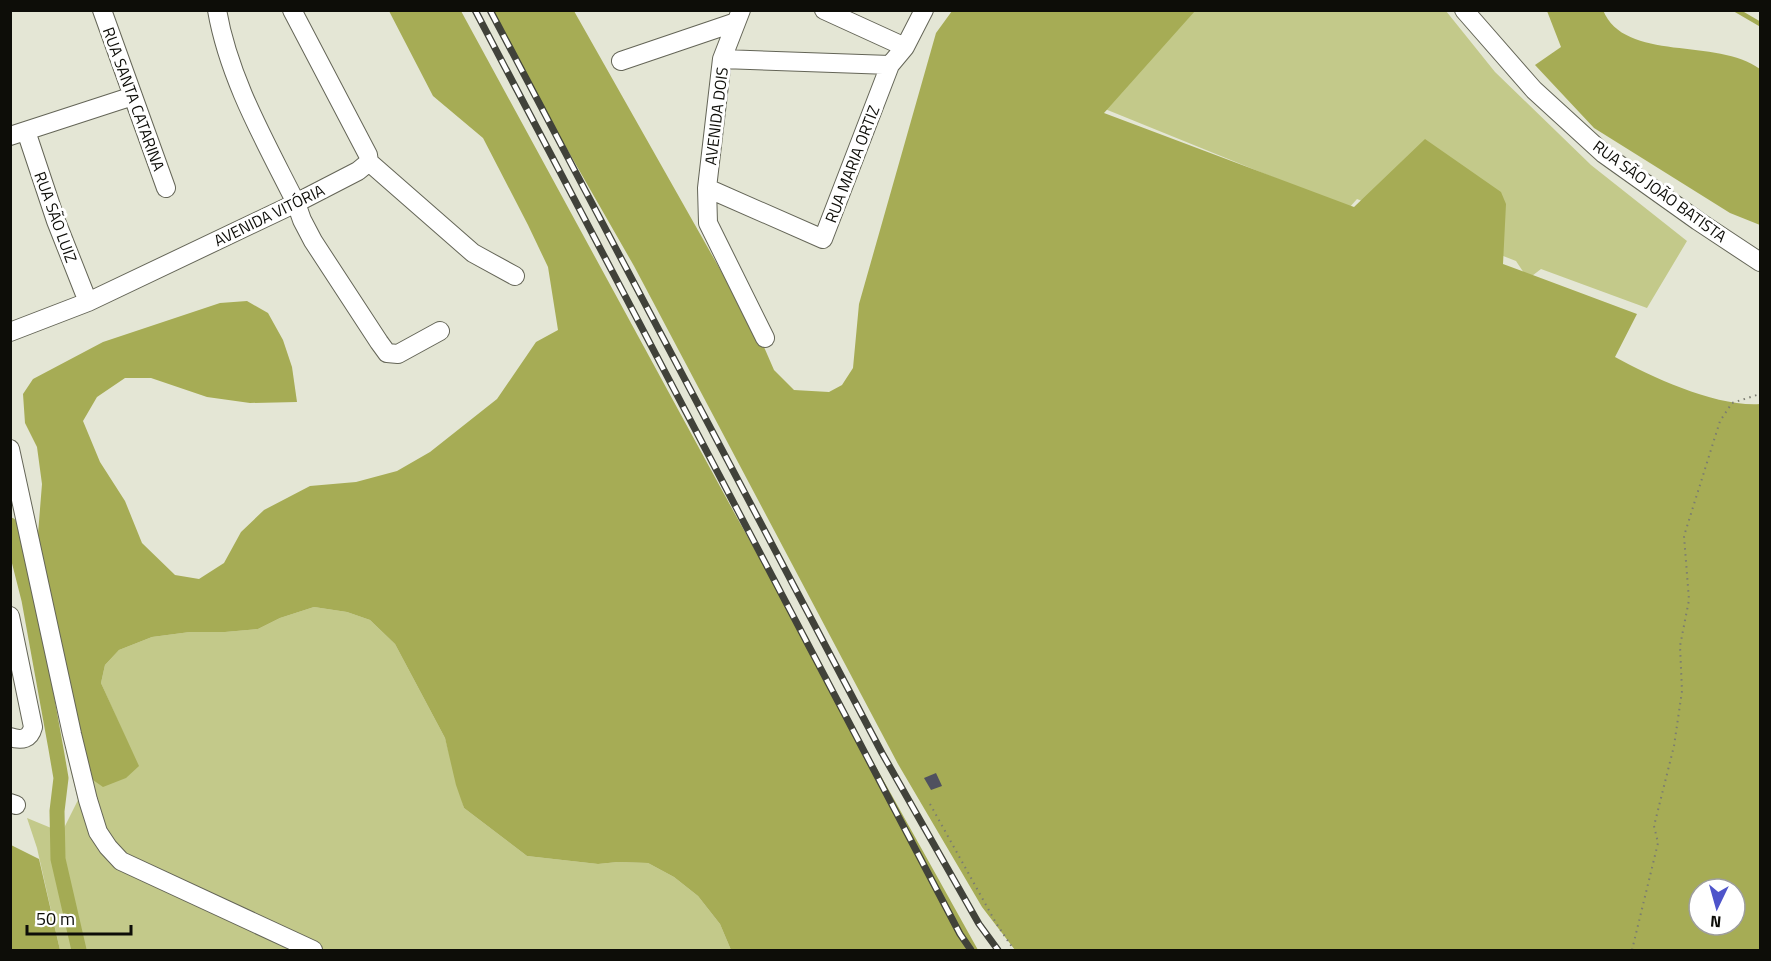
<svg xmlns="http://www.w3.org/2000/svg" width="1771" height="961" font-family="'Titillium Web',sans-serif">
  <rect width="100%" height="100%" fill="#e4e6d5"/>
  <path fill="#c3c98a" d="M1194,11H1446L1495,72L1591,165L1687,241L1647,308L1541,269L1528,279L1516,261L1357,199L1349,208L1105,109Z
    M314,607L347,612L370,620L395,644L445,738L464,808L527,856L598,864L618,862L648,863L674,877L698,896L720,924L731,950H60L37,848L27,818L56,830H63L78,800L67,755L68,751L138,766L101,683L105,665L119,650L152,637L190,632H225L258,629L280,618Z"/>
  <path fill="#a6ac55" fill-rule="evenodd" d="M1603,10C1624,63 1718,37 1760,69V225L1730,213L1594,128L1535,65L1561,47L1547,11Z
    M389,11H461L735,514L978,950H731L720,924L698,896L674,877L648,863L618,862L598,864L527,856L464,808L456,785L445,738L395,644L370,620L347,612L314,607L280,618L258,629L225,632H190L152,637L119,650L105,665L101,683L139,766L126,778L103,787L83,773L68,752L67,755L38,534L42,484L37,447L25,423L23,394L33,379L103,342L220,303L247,301L268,313L283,340L292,367L297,402L250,403L207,397L151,378H125L97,397L83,421L100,462L125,501L142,543L175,575L199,579L224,563L241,532L264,510L310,486L356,482L397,471L430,452L497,399L536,342L558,330L548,267L528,225L483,138L433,96Z
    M488,11H574L764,347L774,370L794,390L829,392L842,385L853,368L859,304L936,33L952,11H1195L1104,113L1354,207L1425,139L1501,192L1506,204L1503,264L1637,314L1615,357C1653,378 1717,407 1760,404V950H1015L982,907L898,764L634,266ZM1699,889H1735V925H1699Z
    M11,845L39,859L60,950H11Z"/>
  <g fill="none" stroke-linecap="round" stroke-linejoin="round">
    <path stroke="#a4ab54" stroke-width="4.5" d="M1736,10L1760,24"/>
    <path stroke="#a4ab54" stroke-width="15" d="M10,525L29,600L56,749L61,778L57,811L58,859L79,950"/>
  </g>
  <path fill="#4f515f" d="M936,773L942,786L931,790L924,778Z"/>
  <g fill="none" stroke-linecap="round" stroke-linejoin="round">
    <g stroke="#646557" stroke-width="20">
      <path id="minor" d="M102,10L166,188
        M217,10C229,79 265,141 296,203L302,220L313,241L379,342L387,353L398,354L440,331
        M292,10L368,155L369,162
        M741,10L722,59L707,188L708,223L765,338
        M824,10L905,47
        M1464,10L1534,90L1604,154L1698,221L1760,262
        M722,59L890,65
        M621,61L736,22
        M26,131L56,221L88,302
        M10,136L133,96
        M369,162L473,253L515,276
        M707,188L823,239L890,65L905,47L924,10
        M10,332L88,302L296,203L358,171L369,162
        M10,449L72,734L88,800L98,832L108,847L121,861L313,950
        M10,616L33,727C30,739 22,741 10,737
        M10,803L16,805"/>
    </g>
    <path stroke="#7b7c71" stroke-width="2" stroke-dasharray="1.5 4.5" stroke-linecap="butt" d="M930,804L996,923L1014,950
      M1632,950L1658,843L1654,826L1674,746L1682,691L1680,646L1689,600L1684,536L1720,421L1732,403L1760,394"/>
    <use href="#minor" stroke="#fff" stroke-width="18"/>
    <g stroke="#41423a" stroke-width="7">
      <path id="rail" d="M475,10L960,934L971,950
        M490,10L882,753L979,924L998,950"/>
    </g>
    <use href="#rail" stroke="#fff" stroke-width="4.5" stroke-dasharray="14" stroke-linecap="butt"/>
  </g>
  <g text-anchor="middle" stroke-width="6" stroke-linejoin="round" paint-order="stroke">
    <g font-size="16" fill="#0d0d08" stroke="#fff">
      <text transform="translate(134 99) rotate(70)" y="6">RUA SANTA CATARINA</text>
      <text transform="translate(716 116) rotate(-83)" y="6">AVENIDA DOIS</text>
      <text transform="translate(852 164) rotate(-69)" y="6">RUA MARIA ORTIZ</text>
      <text transform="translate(1660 191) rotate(36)" y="6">RUA SÃO JOÃO BATISTA</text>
      <text transform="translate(269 215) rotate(-26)" y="6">AVENIDA VITÓRIA</text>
      <text transform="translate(56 217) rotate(70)" y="6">RUA SÃO LUIZ</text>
    </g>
  </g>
  <rect width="1771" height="961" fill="none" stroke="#0d0d08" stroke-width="24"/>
  <g transform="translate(1717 907) rotate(185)"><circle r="28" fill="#ffffff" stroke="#9e9e9c" stroke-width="1.5"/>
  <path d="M0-4.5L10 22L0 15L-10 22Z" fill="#4e54ca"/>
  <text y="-9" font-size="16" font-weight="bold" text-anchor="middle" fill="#0d0d08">N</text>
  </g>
  <path d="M27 925v9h104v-9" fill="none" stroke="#0d0d08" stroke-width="3"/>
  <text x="36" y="925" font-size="18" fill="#0d0d08" stroke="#ffffff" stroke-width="4.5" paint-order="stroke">50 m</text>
</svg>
